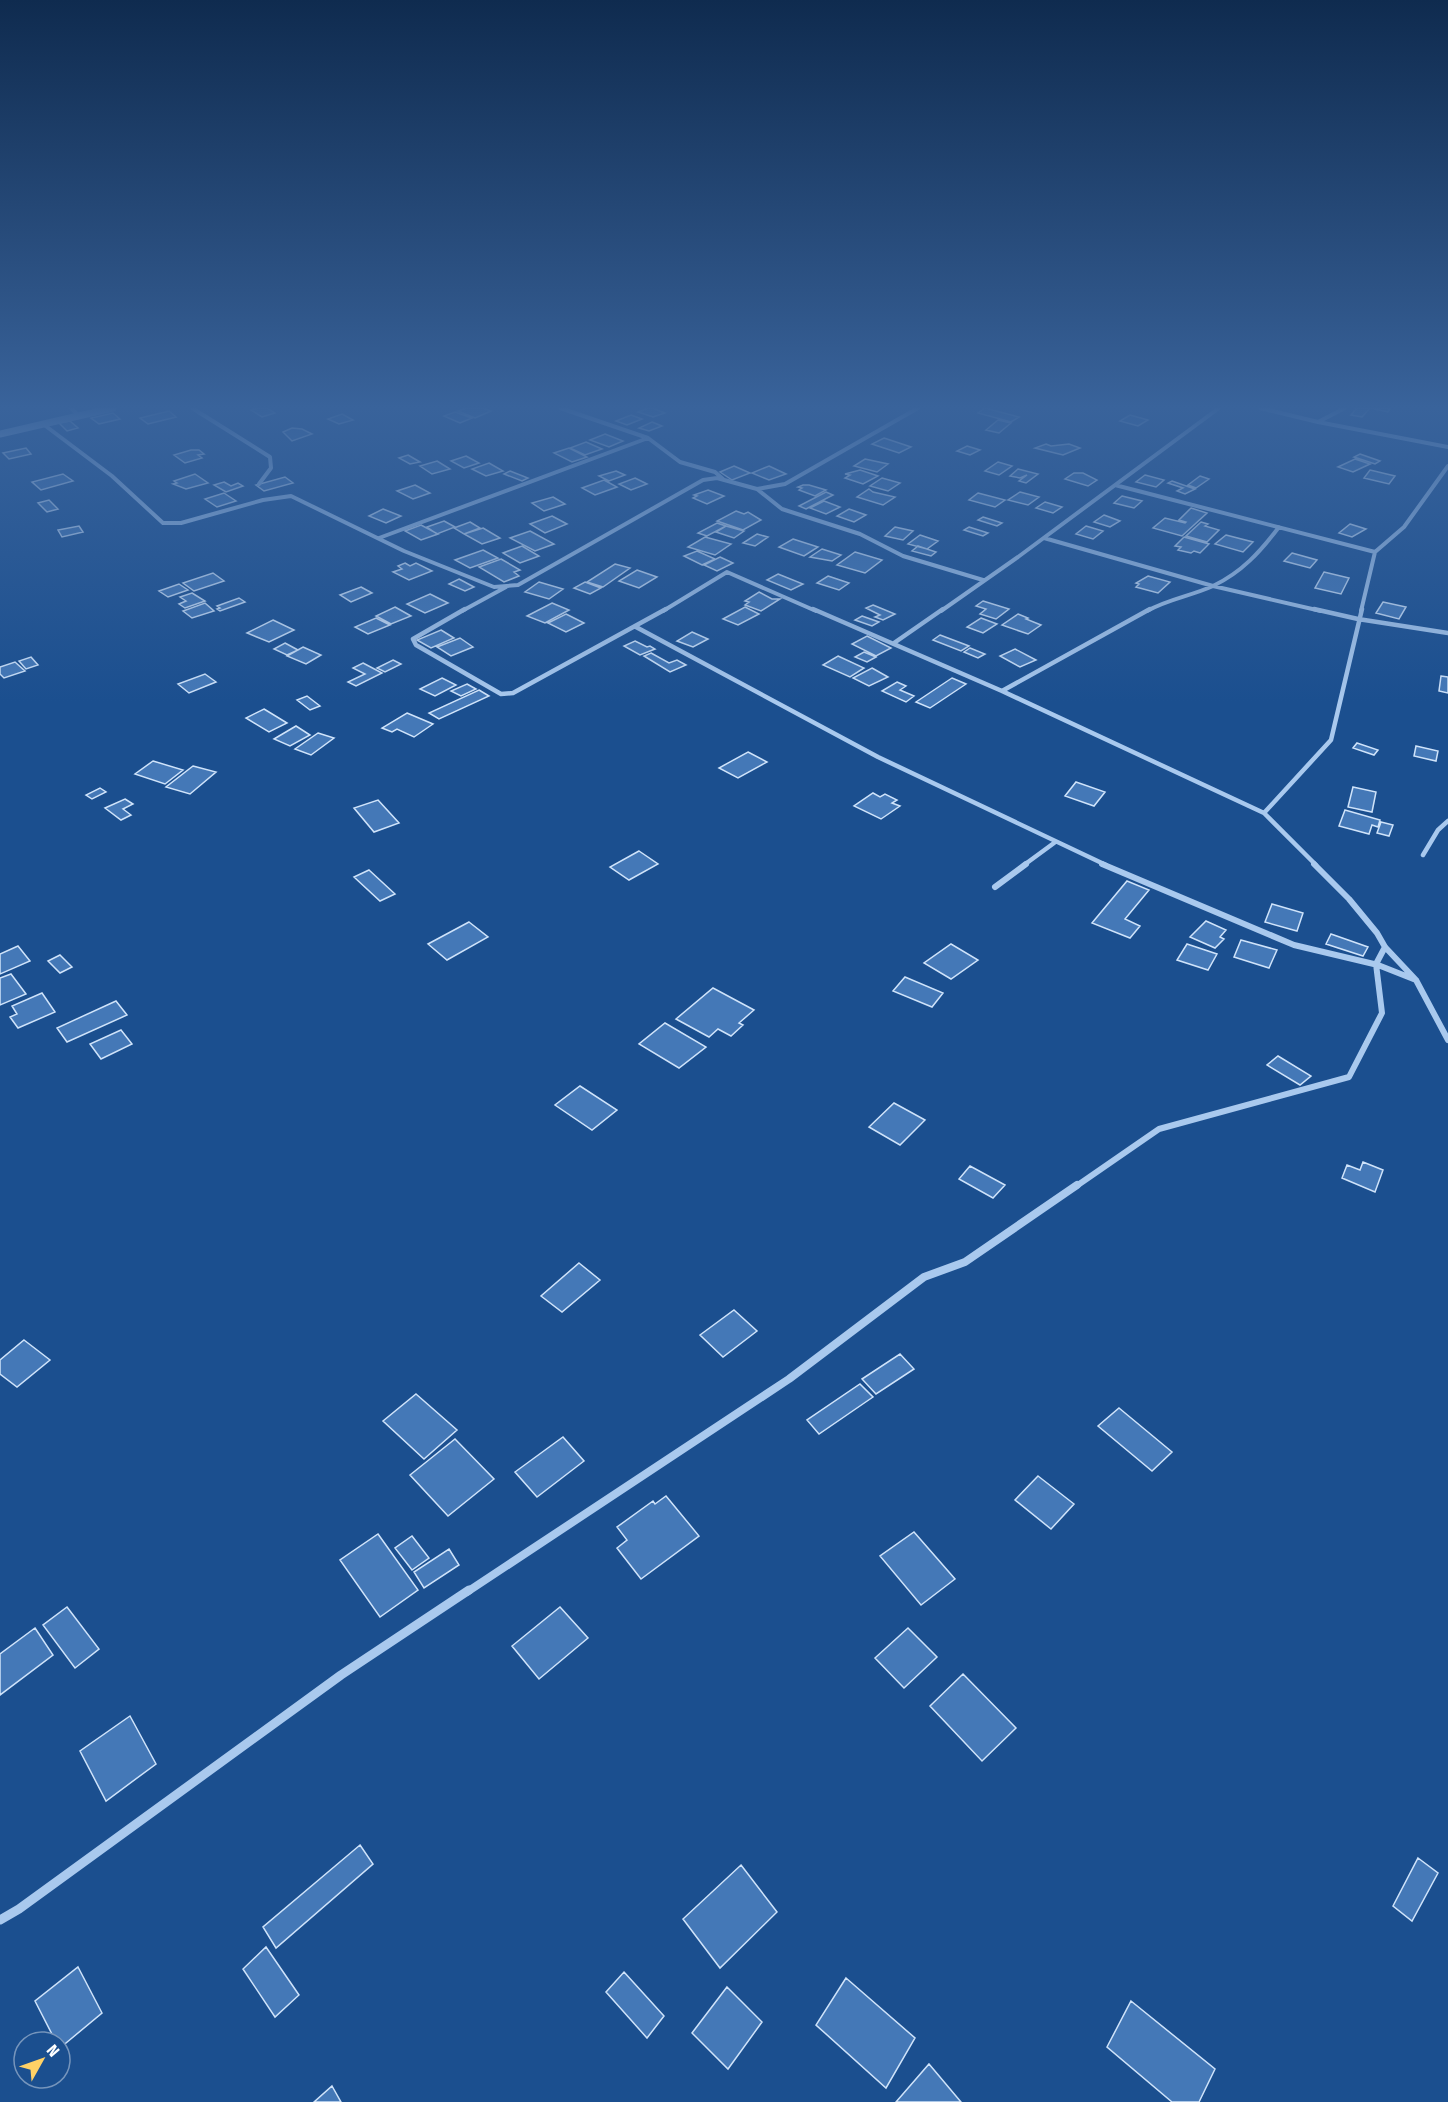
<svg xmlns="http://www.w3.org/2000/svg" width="1448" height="2102" font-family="'Fira Sans Condensed',sans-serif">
  <rect width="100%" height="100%" fill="#1b4f8f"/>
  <path fill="#4478b7" stroke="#cfe3fa" stroke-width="1.5" d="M259,408H267L275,413L262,417L251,410Z
    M467,408H482L491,411L475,418L458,411Z
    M649,408H652L665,413L653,417L638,412Z
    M985,408L1019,417L1011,422L978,413Z
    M1357,408H1386L1390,409L1388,412L1370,408L1362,417L1351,415Z
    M169,411L176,417L148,424L140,418Z
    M455,412L472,418L460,423L444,416Z
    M113,413L120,419L99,424L91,418Z
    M342,414L353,420L339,424L328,419Z
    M631,415L642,419L627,425L616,421Z
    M1130,415L1148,420L1138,426L1120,421Z
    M998,420L1011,423L999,433L986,430Z
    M70,421L78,428L67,431L59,423Z
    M652,422L662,426L649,431L639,428Z
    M292,428L302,429L312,434L292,441L283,432Z
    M605,434L623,441L609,447L590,440Z
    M884,438L911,447L899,453L872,444Z
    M586,442L602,449L585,455L570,448Z
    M1046,444L1051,446L1069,444L1080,448L1063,455L1035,448Z
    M967,446L980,450L970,455L957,451Z
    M26,448L31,454L9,459L3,453Z
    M569,448L587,457L572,462L554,453Z
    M191,450H199L204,454L198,455L202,458L185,463L174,455Z
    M1360,454L1380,461L1375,464L1354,457Z
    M408,455L420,462L410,464L399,458Z
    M466,456L479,463L464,468L451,461Z
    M865,459L888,464L877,472L854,466Z
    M1355,459L1370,464L1353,472L1338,467Z
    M437,461L450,469L432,474L420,466Z
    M998,462L1012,466L999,475L985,471Z
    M489,463L503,471L486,476L472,469Z
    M734,466L750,473L732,480L720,472Z
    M769,466L786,474L769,480L752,473Z
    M1018,469L1038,474L1026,483L1019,481L1027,475L1020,478L1010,476Z
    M860,470L878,476L863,484L845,478L850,475L845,474Z
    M1370,470L1395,476L1389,484L1364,478Z
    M510,471L528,478L522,481L504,474Z
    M616,471L625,475L609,481L599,476Z
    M1074,473H1083L1097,480L1088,486L1065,479Z
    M63,474L73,481L41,490L32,482Z
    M195,474L208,483L186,489L173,484L177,483L174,481Z
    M1145,475L1164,480L1156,487L1136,482Z
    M1200,476L1209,479L1196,488L1188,485Z
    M285,477L293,483L264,491L256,485Z
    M635,478L647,484L631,490L619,484Z
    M882,478L900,483L888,491L870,486Z
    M604,480L617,487L595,495L582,488Z
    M1172,481L1195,489L1185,494L1177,491L1183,488L1168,483Z
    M224,482L231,486L238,483L243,486L226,492L214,485Z
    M415,485L430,493L413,499L397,491Z
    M803,485H809L826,490L815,496L799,490L802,488L798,487Z
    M869,489L873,492L895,497L883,505L857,497Z
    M708,490L724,496L707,504L693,498L697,496L694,495Z
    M826,492L833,495L806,509L799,506Z
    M1020,492L1039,497L1028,505L1008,500Z
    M224,493L236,501L217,507L205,499Z
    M978,493L1005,500L995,507L969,500Z
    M1122,496L1142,501L1134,508L1114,503Z
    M553,497L565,504L544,511L532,503Z
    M49,500L58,509L47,512L38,503Z
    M824,501L840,507L826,514L810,508Z
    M1045,502L1062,507L1053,513L1036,508Z
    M1191,508L1207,513L1182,536L1153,528L1165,518L1185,523L1186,522L1179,520Z
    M383,509L401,516L386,523L369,516Z
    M849,509L866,515L854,522L837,516Z
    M736,511L744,514L748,512L761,520L743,530L717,521Z
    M1104,515L1120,521L1110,527L1094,522Z
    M552,516L567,524L545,533L530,524Z
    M983,517L1002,523L997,526L978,520Z
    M444,521L455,527L437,534L427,527Z
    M470,522L480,528L464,534L454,528Z
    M1201,522L1208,524L1205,526L1219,530L1207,542L1186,536Z
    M717,523L726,526L707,536L698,533Z
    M1350,524L1366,529L1352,537L1339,533Z
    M421,525L438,534L421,540L405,531Z
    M79,526L83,532L62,537L58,530Z
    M726,526L744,531L734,538L716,532Z
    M1086,526L1103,531L1093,539L1076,534Z
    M895,527L913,531L903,540L885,536Z
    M969,527L988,533L983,536L964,530Z
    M483,528L500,538L482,544L464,534Z
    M530,531L554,544L535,551L510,538Z
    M757,534L768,537L755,546L743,543Z
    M920,535L938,541L927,549L908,544Z
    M1226,535L1253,542L1243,552L1215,544Z
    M705,537L731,544L715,555L688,547Z
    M1184,537L1209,544L1200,553L1194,551L1191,553L1178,550L1181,547L1175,546Z
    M793,539L818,547L804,556L779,547Z
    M522,546L539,556L520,563L503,553Z
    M918,546L936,552L931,556L912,551Z
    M822,549L841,555L832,561L810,557Z
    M483,550L498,558L470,568L455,560Z
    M697,551L715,559L702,565L684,556Z
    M855,552L882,560L865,573L837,565Z
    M1292,553L1317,560L1310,568L1284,561Z
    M720,557L733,563L717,571L704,565Z
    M501,559L520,570L514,572L519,576L504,582L479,567Z
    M405,563L410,566L416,563L432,571L409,580L393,572L402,569L398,566Z
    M615,564L630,568L603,587L587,582Z
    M637,570L657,577L639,588L619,581Z
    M1324,572L1349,578L1341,594L1315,588Z
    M213,573L224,581L194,591L183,583Z
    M778,574L803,584L791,590L767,580Z
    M828,576L849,583L839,590L817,583Z
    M1148,576L1170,582L1158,593L1136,587L1139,584L1136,583Z
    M459,579L474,587L465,591L449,584Z
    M539,582L563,589L549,599L525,592Z
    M585,582L601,588L590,594L574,588Z
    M179,584L188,590L168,597L159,591Z
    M361,587L372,593L351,602L340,595Z
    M759,592L772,599H780L761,611L745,605L749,602L745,601Z
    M192,593L205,601L185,608L179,604L186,601L180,597Z
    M430,594L448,603L425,613L407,604Z
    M239,598L245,602L220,611L217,609L220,608L217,606Z
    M983,601L1009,609L996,619L980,614L986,609L976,606Z
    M1383,602L1406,607L1399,619L1376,613Z
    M205,603L214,611L192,618L183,611Z
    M552,603L569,610L545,623L527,616Z
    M873,605L895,614L883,620L875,617L880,615L866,608Z
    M395,607L411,616L391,624L376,616Z
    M745,607L759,614L738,625L723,619Z
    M566,614L584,623L566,632L548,623Z
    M1018,614L1028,618L1026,619L1041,625L1028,634L1002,625Z
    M862,616L879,622L872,626L855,620Z
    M376,618L390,625L368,634L355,627Z
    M981,618L997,624L983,633L967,627Z
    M273,620L294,630L269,642L247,633Z
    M441,630L454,638L431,648L417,640Z
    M692,632L708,639L693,647L677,641Z
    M940,635L969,646L961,651L933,640Z
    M867,636L891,648L876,656L852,644Z
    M460,638L473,647L451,656L437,647Z
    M635,641L647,647L650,646L655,649L640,655L624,646Z
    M285,643L298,650L287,655L274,649Z
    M303,647L321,655L306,664L287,656Z
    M970,648L985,654L978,658L964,652Z
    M1015,649L1036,660L1020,667L1000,656Z
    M864,652L876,657L867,662L855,657Z
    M651,653L669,663L677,660L686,665L670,672L644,656Z
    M838,656L864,668L850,677L823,665Z
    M31,657L38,665L26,669L19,661Z
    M393,660L401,664L385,672L377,668Z
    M15,662L25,671L4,678L0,674V667Z
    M363,663L382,673L356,686L348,682L365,674L353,668Z
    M872,668L888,677L869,686L853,678Z
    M205,674L216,682L189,693L178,684Z
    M1441,676L1448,677V693L1439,691Z
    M442,678L456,685L435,696L420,689Z
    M952,678L966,684L930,708L916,702Z
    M897,682L906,686L900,690L914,696L906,702L882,691Z
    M467,684L476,689L461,696L451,691Z
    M479,690L489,696L439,719L429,713Z
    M307,696L320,706L310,710L297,700Z
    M264,709L287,723L269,732L246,718Z
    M407,713L433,724L414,737L397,729L392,732L382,728Z
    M296,726L310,735L290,746L274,739Z
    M318,733L334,738L311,755L295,749Z
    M1357,743L1378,750L1374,755L1353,748Z
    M1416,746L1438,751L1436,761L1414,756Z
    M748,752L767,762L738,778L719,768Z
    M153,761L183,770L165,784L135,774Z
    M193,766L216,772L190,794L166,787Z
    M1076,782L1105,792L1094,806L1065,796Z
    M1353,787L1376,792L1372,812L1348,807Z
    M100,788L106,792L92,799L86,795Z
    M873,793L880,797L885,794L897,800L892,803L900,806L881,819L854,806Z
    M125,799L133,804L123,809L131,815L121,820L105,808Z
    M378,800L399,823L374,832L354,808Z
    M1345,810L1380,820L1378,827L1372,825L1369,834L1339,826Z
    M1381,822L1393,825L1389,836L1377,833Z
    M639,851L658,864L629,880L610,867Z
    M369,870L395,894L380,901L354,877Z
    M1127,881L1149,890L1125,919L1140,926L1130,938L1092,923Z
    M1272,904L1303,913L1297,931L1265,922Z
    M1206,921L1226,930L1220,937L1224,939L1215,948L1190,937Z
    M469,922L488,937L447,960L428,944Z
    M1331,934L1368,947L1363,956L1326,944Z
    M1241,940L1277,950L1269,968L1234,957Z
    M951,944L978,960L951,979L924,963Z
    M1187,944L1217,954L1208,970L1177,960Z
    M18,946L30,961L0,974V954Z
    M60,955L72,967L60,973L48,961Z
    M11,974L26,994L0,1005V978Z
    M905,977L943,993L932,1007L893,991Z
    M713,988L754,1010L739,1023L743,1025L731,1036L718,1029L709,1037L676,1019Z
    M42,993L55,1012L18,1028L10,1017L17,1014L12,1006Z
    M116,1001L127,1015L67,1042L57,1028Z
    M665,1023L706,1047L679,1068L639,1044Z
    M121,1030L132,1044L101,1059L90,1044Z
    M1278,1056L1311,1076L1300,1085L1267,1065Z
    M580,1086L617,1110L592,1130L555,1105Z
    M894,1103L925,1120L900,1145L869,1127Z
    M1363,1162L1383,1170L1375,1192L1342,1178L1347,1165L1360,1170Z
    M970,1166L1005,1185L993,1198L959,1179Z
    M579,1263L600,1280L562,1312L541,1296Z
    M734,1310L757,1331L723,1357L700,1335Z
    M24,1340L50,1360L17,1387L0,1374V1360Z
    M900,1354L914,1369L876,1394L862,1379Z
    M860,1384L873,1397L819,1434L807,1420Z
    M416,1394L457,1430L424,1459L383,1421Z
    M1119,1408L1172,1452L1152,1471L1098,1426Z
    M563,1437L584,1461L537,1497L515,1472Z
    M455,1439L494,1479L448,1516L410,1475Z
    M1038,1476L1074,1504L1051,1529L1015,1500Z
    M666,1496L699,1536L641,1579L617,1548L627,1540L617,1527L653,1501L655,1504Z
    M914,1532L955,1579L921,1605L880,1556Z
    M378,1534L418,1590L380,1617L340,1560Z
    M412,1536L429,1558L412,1570L395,1548Z
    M449,1549L459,1565L424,1588L414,1572Z
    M67,1607L99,1649L75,1668L43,1625Z
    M560,1607L588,1638L539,1679L512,1646Z
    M35,1628L53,1655L0,1695V1654Z
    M908,1628L937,1657L904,1688L875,1658Z
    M963,1674L1016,1728L982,1761L930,1706Z
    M130,1716L156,1764L106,1801L80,1751Z
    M360,1845L373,1864L276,1948L263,1927Z
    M1418,1858L1438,1873L1412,1921L1393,1906Z
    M741,1865L777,1912L720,1968L683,1919Z
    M266,1947L299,1995L275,2017L243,1969Z
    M78,1967L102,2013L60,2048V2042H56L35,2001Z
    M624,1972L664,2016L647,2038L606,1992Z
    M846,1978L915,2038L886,2088L816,2025Z
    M727,1987L762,2022L728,2069L692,2033Z
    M1131,2001L1215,2069L1199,2102H1172L1107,2047Z
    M929,2064L961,2102H896Z
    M332,2086L341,2102H314Z"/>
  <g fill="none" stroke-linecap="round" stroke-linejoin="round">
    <path stroke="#a9c9ee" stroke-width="4" d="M71,408L79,416
      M192,408L270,457L271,468L259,484
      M560,408L648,438L680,462L715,472L723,479
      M1260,408L1318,422L1448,447
      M1318,422L1345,408
      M43,424L112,476L163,523H181L263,500L291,496L404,551L494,587L518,585L703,480L717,478L757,489L785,484L918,408
      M1115,485L1375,552
      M757,489L782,509L860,534L903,556L983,580
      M379,538L648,438
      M1044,538L1213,586L1321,611
      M462,611L506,587
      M663,611L727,572L816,611
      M941,611L1018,557L1219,408
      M1147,611C1168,599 1191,596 1213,586C1242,572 1260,552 1279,527
      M1361,611L1375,552L1404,527L1448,466"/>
    <path stroke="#a9c9ee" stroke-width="4.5" d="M465,609L413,639L416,645L501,694L513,693L666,609
      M813,609L1002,691L1264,813
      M1314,609L1358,619L1448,633
      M636,627L878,757L1106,865
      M894,643L943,609
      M1002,691L1150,609
      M1423,855L1438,830L1448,821
      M1024,865L1054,843
      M1316,865L1264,813L1331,740L1362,609"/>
    <path stroke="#a9c9ee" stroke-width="6" d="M1102,864L1294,945L1378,965L1416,980
      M1314,864L1349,899L1377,933L1385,947L1416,980L1448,1040
      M995,887L1026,864
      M1075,1187L1159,1129L1349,1077L1382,1013L1376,964L1385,947"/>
    <path stroke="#a9c9ee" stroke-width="8" d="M467,1592L789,1379L924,1277L965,1262L1077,1185"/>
    <path stroke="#a9c9ee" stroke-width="9" d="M0,1920L19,1909L341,1675L469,1590"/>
    <path stroke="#a9c9ee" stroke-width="7" d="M0,434L113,408"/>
  </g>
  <linearGradient id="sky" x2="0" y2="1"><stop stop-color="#0f2b4f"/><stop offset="0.58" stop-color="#39639b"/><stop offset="1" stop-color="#39639b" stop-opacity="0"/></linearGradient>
  <rect width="1448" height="702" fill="url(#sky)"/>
  <g transform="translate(42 2060) rotate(50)"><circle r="28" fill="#1b4f8f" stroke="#7695bc" stroke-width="1.5"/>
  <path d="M0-4.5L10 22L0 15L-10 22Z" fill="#ffd166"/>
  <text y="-9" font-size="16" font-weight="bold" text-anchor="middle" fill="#ffffff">N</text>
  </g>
</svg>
